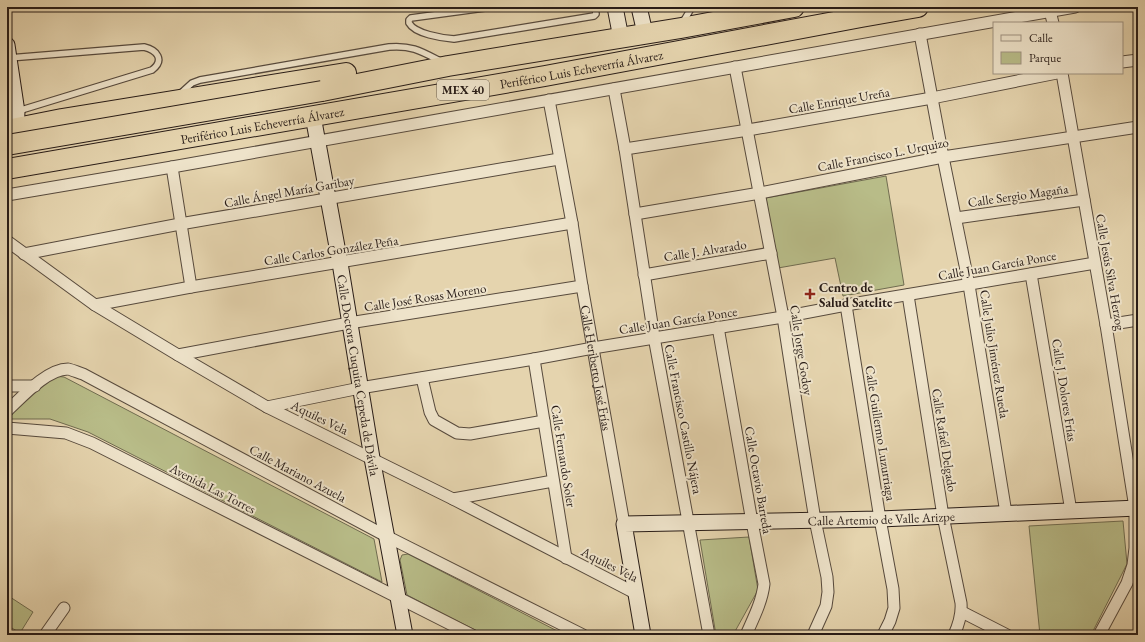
<svg xmlns="http://www.w3.org/2000/svg" width="1145" height="642" font-family="'EB Garamond',serif">
  <rect width="100%" height="100%" fill="#e5d4ae"/>
  <filter id="stains"><feTurbulence type="fractalNoise" baseFrequency=".005" numOctaves="4"/><feColorMatrix values="0 0 0 0 .2 0 0 0 0 .09 0 0 0 0 .02 0 0 0 .5 -.17"/></filter>
  <radialGradient id="worn" r=".72"><stop offset=".6" stop-color="#630" stop-opacity="0"/><stop offset="1" stop-color="#630" stop-opacity=".3"/></radialGradient>
  <path fill="#b8bc88" stroke="#706c50" d="M886,176L904,285L843,296L835,258L778,268L766,198Z
    M54,376L64,377L374,539L382,582L88,432L50,419H11L9,414Z
    M1123,521L1127,564L1091,635H1040L1029,526Z
    M749,537L758,590L733,635H716L700,540Z
    M408,554L565,635H485L407,595L400,560L402,555Z
    M7,595L33,612L20,633L7,625Z"/>
  <g fill="none" stroke-linecap="round" stroke-linejoin="round">
    <g stroke="#574a3d" stroke-width="8">
      <path id="lane" d="M492,7L411,18L409,20V23C415,34 442,38 454,39L594,16L596,14L595,7
        M683,22L692,7
        M9,58L144,47C157,50 165,60 152,70L18,111
        M181,93L192,83L200,80L389,47C411,45 421,51 440,61"/>
    </g>
    <g stroke="#574a3d" stroke-width="13">
      <g id="street">
        <path d="M1050,11L1053,23"/>
        <path d="M920,34L943,157L969,285L1006,513"/>
        <path d="M1122,62L1138,60"/>
        <path d="M735,67L783,317L799,421L815,520L827,577L828,592L826,606L813,635"/>
        <path d="M1062,73L1106,325L1135,508V548L1133,565L1127,583L1099,635"/>
        <path d="M614,89L625,149L654,337L709,635"/>
        <path id="s1" d="M549,100L572,223L582,286L624,524"/>
        <path d="M625,149L748,130L932,98L1057,73"/>
        <path d="M172,167L191,287"/>
        <path d="M7,195L172,167L1075,7"/>
        <path d="M635,214L760,193L943,157L1138,127"/>
        <path d="M956,218L1084,200"/>
        <path d="M7,241L95,305L178,355L267,407L453,499L637,594"/>
        <path d="M24,254L180,224L559,159"/>
        <path d="M1031,274L1071,511"/>
        <path d="M644,275L771,253"/>
        <path d="M908,295L943,516L961,603C962,615 959,624 954,635"/>
        <path d="M95,305L191,287L572,223"/>
        <path d="M846,305L880,519L893,589L894,608L890,621L883,635"/>
        <path d="M1106,325L1138,320"/>
        <path d="M718,327L752,522L764,584C762,602 753,619 746,635"/>
        <path d="M178,355L349,323L582,286"/>
        <path d="M534,359L566,558"/>
        <path d="M422,378L430,412L434,420L457,433L470,434L544,421"/>
        <path d="M7,386H35"/>
        <path d="M267,407L360,388L534,359L593,348L783,317L846,305L1095,263"/>
        <path d="M7,411C22,397 47,369 68,369C73,370 79,373 83,374L386,536L583,635"/>
        <path d="M7,428L66,433L92,443L472,635"/>
        <path d="M453,499L553,481"/>
        <path d="M962,612L1007,635"/>
        <path d="M45,635L64,608"/>
      </g>
    </g>
    <g stroke="#281c17" stroke-width="17">
      <g id="secondary">
        <path d="M615,7L621,38"/>
        <path d="M639,7L645,33"/>
        <path d="M7,45L17,112L16,129"/>
        <path id="s2" d="M313,116L340,263L372,458L405,635"/>
        <path id="s3" d="M643,635L624,524L880,519L1138,508"/>
      </g>
    </g>
    <g stroke="#281c17" stroke-width="22">
      <g id="highway">
        <path d="M322,91L448,66L681,28L794,7"/>
        <path d="M7,130L62,119L346,73"/>
        <path id="s4" d="M7,169L545,76L861,17L918,7"/>
      </g>
    </g>
    <use href="#lane" stroke="#eee3ca" stroke-width="5.5"/>
    <use href="#street" stroke="#eee3ca" stroke-width="11"/>
    <use href="#secondary" stroke="#eee3ca" stroke-width="15"/>
    <use href="#highway" stroke="#e5d4ae" stroke-width="20"/>
    <g stroke="#281c17" stroke-width="22" stroke-linecap="butt">
      <path id="highway-bridge" d="M7,145L322,91"/>
    </g>
    <use href="#highway-bridge" stroke="#e5d4ae" stroke-width="20"/>
  </g>
  <path fill="#8f2418" stroke="#eee3ca" stroke-width="1.5" d="M808 288h4v4h4v4h-4v4h-4v-4h-4v-4h4z"/>
  <g text-anchor="middle" stroke-width="4" stroke-linejoin="round" paint-order="stroke">
    <rect fill="#eee3ca" stroke="#63584d" stroke-width="1" x="437" y="80" width="52" height="20" rx="3"/>
    <g font-size="12" font-weight="bold" fill="#281c17">
      <text x="463" y="94">MEX 40</text>
    </g>
    <g font-size="13" fill="#281c17" stroke="#eee3ca">
      <text dy="5" stroke="none"><textPath href="#s4" startOffset="583">Periférico Luis Echeverría Álvarez</textPath></text>
      <text transform="translate(839 100) rotate(-10)" y="5">Calle Enrique Ureña</text>
      <text dy="5" stroke="none"><textPath href="#s4" startOffset="259">Periférico Luis Echeverría Álvarez</textPath></text>
      <text transform="translate(883 154) rotate(-11)" y="5">Calle Francisco L. Urquizo</text>
      <text transform="translate(289 191) rotate(-10)" y="5">Calle Ángel María Garibay</text>
      <text transform="translate(1018 195) rotate(-8)" y="5">Calle Sergio Magaña</text>
      <text transform="translate(331 250) rotate(-9)" y="5">Calle Carlos González Peña</text>
      <text transform="translate(705 250) rotate(-9)" y="5">Calle J. Alvarado</text>
      <text transform="translate(997 265) rotate(-10)" y="5">Calle Juan García Ponce</text>
      <text transform="translate(1111 272) rotate(80)" y="5">Calle Jesús Silva Herzog</text>
      <text transform="translate(425 297) rotate(-9)" y="5">Calle José Rosas Moreno</text>
      <text transform="translate(678 320) rotate(-9)" y="5">Calle Juan García Ponce</text>
      <text transform="translate(802 350) rotate(81)" y="5">Calle Jorge Godoy</text>
      <text transform="translate(995 354) rotate(81)" y="5">Calle Julio Jiménez Rueda</text>
      <text dy="5" stroke="none"><textPath href="#s1" startOffset="272">Calle Heriberto José Frías</textPath></text>
      <text dy="5" stroke="none"><textPath href="#s2" startOffset="263">Calle Doctora Cuquita Cepeda de Dávila</textPath></text>
      <text transform="translate(1065 390) rotate(81)" y="5">Calle J. Dolores Frías</text>
      <text transform="translate(320 417) rotate(26)" y="5">Aquiles Vela</text>
      <text transform="translate(684 419) rotate(79)" y="5">Calle Francisco Castillo Nájera</text>
      <text transform="translate(881 433) rotate(81)" y="5">Calle Guillermo Luzurriaga</text>
      <text transform="translate(945 440) rotate(81)" y="5">Calle Rafaél Delgado</text>
      <text transform="translate(564 456) rotate(81)" y="5">Calle Fernando Soler</text>
      <text transform="translate(298 473) rotate(28)" y="5">Calle Mariano Azuela</text>
      <text transform="translate(759 480) rotate(80)" y="5">Calle Octavio Barreda</text>
      <text transform="translate(213 488) rotate(27)" y="5">Avenida Las Torres</text>
      <text dy="5" stroke="none"><textPath href="#s3" startOffset="370">Calle Artemio de Valle Arizpe</textPath></text>
      <text transform="translate(610 564) rotate(27)" y="5">Aquiles Vela</text>
    </g>
    <g font-size="13" font-weight="bold" fill="#281c17" stroke="#eee3ca" text-anchor="start">
      <text x="819" y="292">Centro de<tspan x="819" dy="15">Salud Satelite</tspan></text>
    </g>
  </g>
  <rect width="1145" height="642" fill="none" stroke="#e5d4ae" stroke-width="24"/>
  <rect x="8" y="8" width="1129" height="626" fill="none" stroke="#281c17" stroke-width="2"/>
  <rect x="12" y="12" width="1121" height="618" fill="none" stroke="#281c17"/>
  <rect x="993" y="22" width="130" height="52" fill="#eee3ca" stroke="#9f9382"/>
  <rect x="1001" y="35" width="20" height="6" fill="#eee3ca" stroke="#9f9382"/>
  <text x="1029" y="42" font-size="12" fill="#281c17">Calle</text>
  <rect x="1001" y="52" width="20" height="12" fill="#b8bc88" stroke="#9f9382"/>
  <text x="1029" y="62" font-size="12" fill="#281c17">Parque</text>
  <rect width="100%" height="100%" filter="url(#stains)"/>
  <rect width="100%" height="100%" fill="url(#worn)"/>
</svg>
